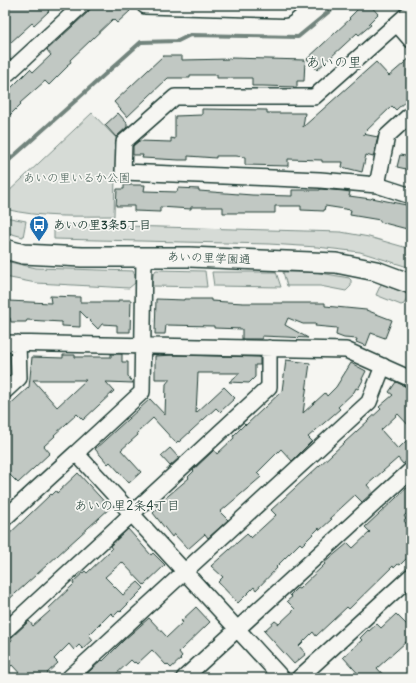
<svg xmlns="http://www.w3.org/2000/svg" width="416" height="683" font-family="Delius,'Klee One',sans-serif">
  <rect width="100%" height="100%" fill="#f6f6f2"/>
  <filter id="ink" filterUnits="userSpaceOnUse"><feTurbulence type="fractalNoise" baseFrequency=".025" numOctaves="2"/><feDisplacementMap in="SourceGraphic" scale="8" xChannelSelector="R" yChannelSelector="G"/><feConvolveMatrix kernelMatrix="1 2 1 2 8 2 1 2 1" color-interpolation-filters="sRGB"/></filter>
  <g filter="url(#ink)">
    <path fill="#d6dbd6" stroke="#7a8c85" d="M92,113L116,138L114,216C78,216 40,218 5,209V195Z
      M5,217L26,221L23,237L5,232Z
      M54,224L341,232L369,237L411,249V268L360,252L317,247L269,244L54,239Z
      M5,261L36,268L133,271L135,276V283L129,288L36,283L5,277Z
      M156,270L205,271L207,287L152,286L153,275Z
      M212,272H276L281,287L214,286Z
      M283,272H315L349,278L351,280V286L346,291L320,286H287Z
      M381,284L406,293L408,296L404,304L401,305L376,295Z"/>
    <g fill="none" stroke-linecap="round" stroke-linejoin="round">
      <path stroke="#72847d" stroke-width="4" d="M6,163L141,42L178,41L190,35L298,37L337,5"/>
    </g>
    <path fill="#c1c8c3" stroke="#1f3d34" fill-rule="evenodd" d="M5,5H44L49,11L34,25L32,23L10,43L5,38Z
      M93,5H125L130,11L117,23L113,19L70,60L71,62L67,65L68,66L49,85L45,81L20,103L21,104L10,115L5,109V94L30,69L33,72L51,55L47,50L88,12Z
      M362,5H370L378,14L369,23L371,25L359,35L357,33L317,70L307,59L350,19L349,18Z
      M163,56H182V60L231,59V58L305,60L304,81H297V87L263,86H252V78H217V75H190V78H168L127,117L114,102Z
      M411,57V96L396,110L392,106L363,134L378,137L373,157L366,155L362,172L342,167L343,162H322V160L288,159V166L245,165V157L236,156H216V158L188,156V160H179L142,158L143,155H133V146L139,141L171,142V138L175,139V116L202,115V109L267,110V113H305L303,127L376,62L389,76Z
      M118,113L127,123V127L116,137L105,125Z
      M400,155L411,157V170L397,167Z
      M124,185H145L144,191L177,192L178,188L199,189V191L252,195L292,196V190H320V189L344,191L350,192L349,196L371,199L372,198L411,206V230L380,222V220L350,215L351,210L325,206L324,211L301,210V206H275V213H223V207H191V209L160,207V212L134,211V206H116L117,189H124Z
      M50,296L80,297V302H118V300H131L130,332H117V325L102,324L98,329L80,311V327L62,326V322L27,320L26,322H11L10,318H5V303H8V301L51,303Z
      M156,299L184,300V299H211V301L243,303H325V306L366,310L392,320L385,338L371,333L366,346L356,342L357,339L344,338L336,335L337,328L315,326L316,324H303L288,318L285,325L308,338L262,336V339H242V329L214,328V326L166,325L165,334H155Z
      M111,354H122V362H128V376L133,383L106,382L114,391L83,420L77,414L54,435L55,436L44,446L50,453L18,483L10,475L5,480V409L29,387L32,357L63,358V355H75V357H111ZM33,380H86L57,407Z
      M173,355L260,357V365H255V377L249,383L229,382L240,373H198L196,413L224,387L235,398L220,412L216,408L179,442L178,441L176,443L153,418L137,433L138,435L121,450L141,472L129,483L110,462L108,464L95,449L150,399L165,415L166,384L170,379H155V356Z
      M286,360L310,363L303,413L325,393L327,396L336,387L351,363L366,371L362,379L363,380L358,389L356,388L354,392L338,407L340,409L308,437L312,441L292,461L281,449L257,473L261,477L220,512L228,520L208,538L205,534L188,549L174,534L172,537L153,513L158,508L156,506L189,478L188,477L194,471L193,470L214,450L217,454L234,438L233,436L245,424L246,425L282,391Z
      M396,382L411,389V428L398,414L381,430L398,449L411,436V457L403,464L398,458L367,485L373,492L362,502L355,495L330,518L332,519L320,530L319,528L302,545L300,543L276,567L277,568L256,590L254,587L238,603L218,582L223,577L211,566L247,534L251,538L276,515L271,510L381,409L379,407L393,395L389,392Z
      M170,448L179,458L170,466L161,456Z
      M78,473L110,508L5,603V538L51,494L52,495L56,491L57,493Z
      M411,484V509L404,516L406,519L404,521L411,529V554L400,565L398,564L394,568L393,566L349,609L347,607L316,636L313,632L299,646L306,654L294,664L264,631L275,621L279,624L295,609L287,601L292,597L290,595L297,588L299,589L325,564L324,563L348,543L353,548L370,532L365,527Z
      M128,529L151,555L153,553L165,565L144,585L122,562L105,577L123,595L138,582L144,588L120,612L119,611L114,616L111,613L89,635L93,640L83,649L79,645L74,650L69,644L54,659L58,663L47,673L52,678H24L12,665L10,667L5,661V646L12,640L11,638L29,621L33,626L50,611L48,609L74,584L73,582L85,571L87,573L112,549L110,546Z
      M196,607L210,622L179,652L182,656L180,658L181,659L171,668L167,664L166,665L152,650L137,664L135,662L134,663L131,660L112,678H82L102,660L103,661L124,640L149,618L167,637L183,622L181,621Z
      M396,614L411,629V648L406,642L377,668L386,678H362L343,657L362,640L360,638L368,630L369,631L377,624L381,628Z"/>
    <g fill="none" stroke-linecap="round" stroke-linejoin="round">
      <g stroke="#1f3d34" stroke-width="18">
        <path id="minor" d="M144,5L145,6L284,10L290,5
          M411,11L314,97H175L124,142L123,172L320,180L377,185L411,196
          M397,24L411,40
          M5,76L82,5
          M377,185L387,136L411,114
          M5,343L346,350L411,379
          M5,391L19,378L18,343
          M76,453L142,392L144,257
          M5,518L76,453L282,678
          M5,631L269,387V348
          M69,678L369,402L383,366
          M184,678L411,470
          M299,678L411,576"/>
      </g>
      <g stroke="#1f3d34" stroke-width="22">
        <path id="tertiary" d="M5,249L23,254L82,257H189L336,263L376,271L411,284"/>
      </g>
      <use href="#minor" stroke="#f6f6f2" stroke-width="15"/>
      <use href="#tertiary" stroke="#f6f6f2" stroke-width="19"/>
    </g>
  </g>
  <defs>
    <g id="bus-pin" transform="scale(1)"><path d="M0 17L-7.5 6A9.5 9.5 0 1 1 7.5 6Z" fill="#1f6fb2" stroke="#f6f6f2"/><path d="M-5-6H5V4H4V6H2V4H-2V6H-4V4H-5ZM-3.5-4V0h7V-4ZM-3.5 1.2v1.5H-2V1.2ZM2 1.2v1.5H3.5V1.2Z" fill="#fff"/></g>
  </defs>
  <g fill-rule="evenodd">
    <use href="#bus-pin" x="39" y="225"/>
  </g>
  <g text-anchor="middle" stroke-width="3.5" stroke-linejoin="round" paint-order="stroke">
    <g font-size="12" fill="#445d54" stroke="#f6f6f2">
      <text x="77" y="182">あいの里いるか公園</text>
    </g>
    <g font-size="12" font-weight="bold" fill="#1f3d34" stroke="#f6f6f2" text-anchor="start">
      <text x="53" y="229">あいの里3条5丁目</text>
    </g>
    <g font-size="12" fill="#1f3d34" stroke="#f6f6f2">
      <text transform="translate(209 258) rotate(2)" y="4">あいの里学園通</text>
    </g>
    <g font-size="13" fill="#1f3d34" stroke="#f6f6f2">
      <text x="127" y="510">あいの里2条4丁目</text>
    </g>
    <g font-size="14" fill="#1f3d34" stroke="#f6f6f2">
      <text x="334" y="67">あいの里</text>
    </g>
  </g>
  <rect width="416" height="683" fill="none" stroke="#f6f6f2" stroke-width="20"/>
  <rect x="10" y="10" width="396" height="663" fill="none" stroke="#1f3d34" stroke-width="1.5" filter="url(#ink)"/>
</svg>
